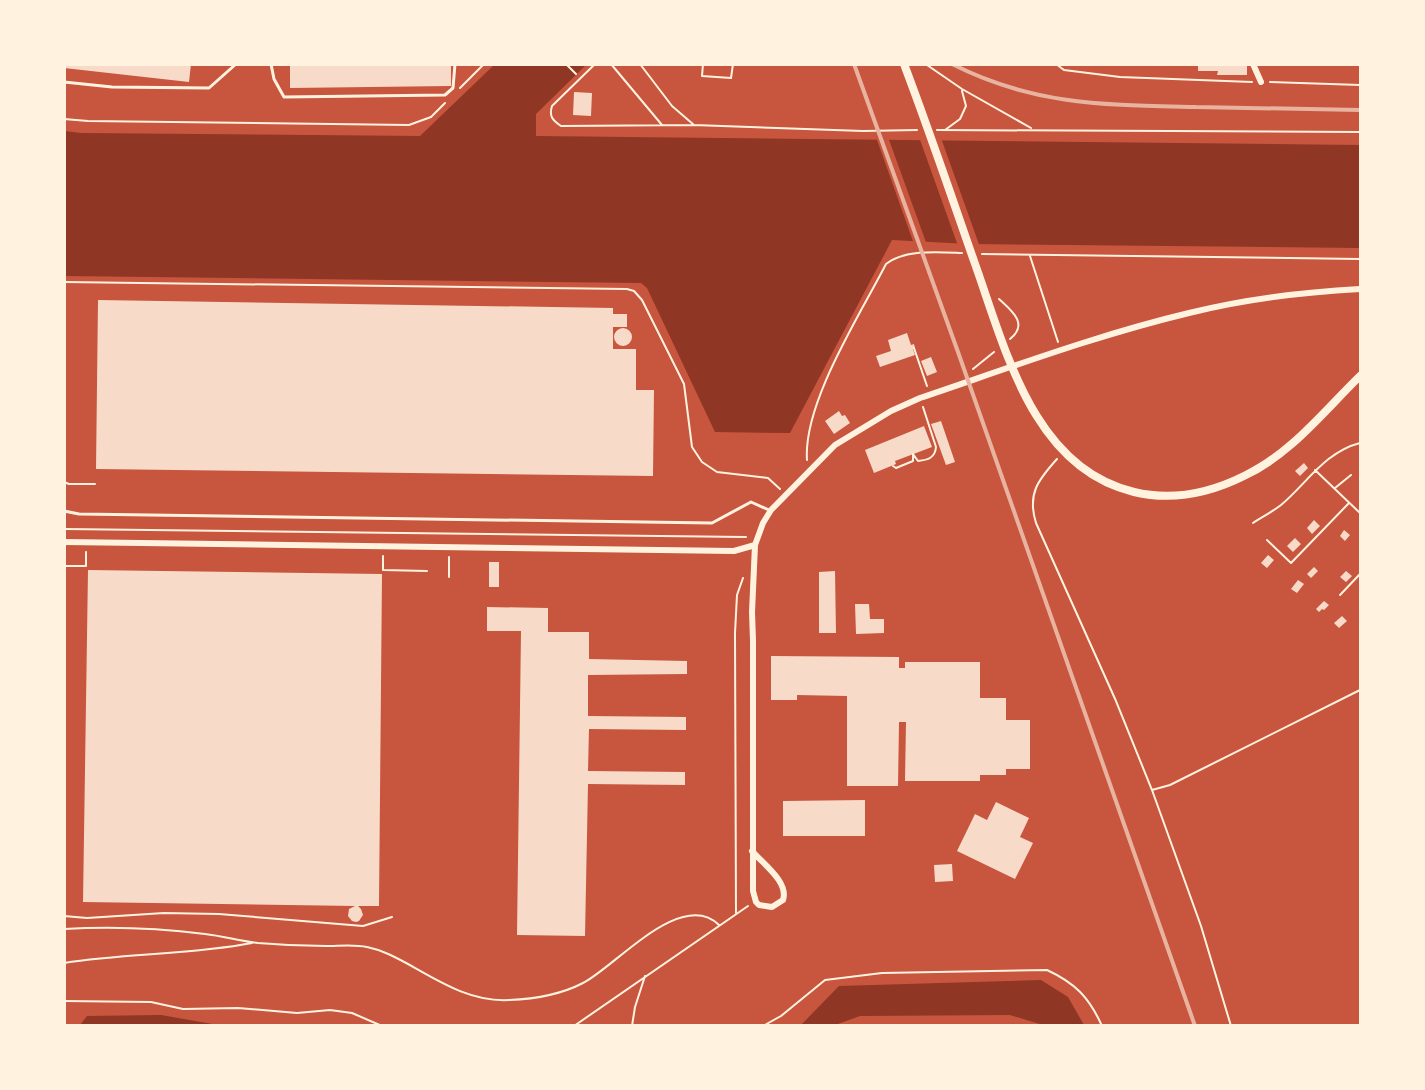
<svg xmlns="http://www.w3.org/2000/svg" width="1425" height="1090" font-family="'Source Sans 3',sans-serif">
  <rect width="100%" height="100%" fill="#c8553d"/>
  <path fill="#8f3625" d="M494,65H586L536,114V136L1360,145V248L969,244L892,240L790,433L715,432L647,288L641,283L65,276V131L81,133L420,136Z
    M1041,980L1068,997L1084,1025H1043L1010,1015L860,1016L835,1025H801L839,986Z
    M161,1015L218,1025H80L87,1016Z"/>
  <path fill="#c8553d" d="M876,137H888L927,245L914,244Z
    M919,137L941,138L980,247L958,246Z"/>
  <path fill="#f7dbc8" d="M64,64H191L189,82L64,68Z
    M290,64H451V86L290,88Z
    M1198,64H1247V75H1217L1218,71H1198Z
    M574,92L592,93L591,116L573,115Z
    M98,300L613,308V314H627V327H613V349H636V390H654L653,476L96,469Z
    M614 337a9 9 0 1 1 18 0a9 9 0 1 1-18 0Z
    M907,333L911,345L914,344L915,348L913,349L915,355L880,367L876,356L891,351L888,340Z
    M931,357L937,372L927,376L921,361Z
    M839,411L842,416L845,415L850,423L834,434L825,421Z
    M941,421L955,462L946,465L931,424Z
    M924,426L932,447L895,461L896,464L874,473L865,450Z
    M1304,463L1308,468L1300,476L1295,471Z
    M1314,520L1320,526L1312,534L1307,528Z
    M1344,530L1350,535L1345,541L1340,536Z
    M1295,538L1301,544L1293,552L1287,546Z
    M1268,555L1274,560L1267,568L1261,563Z
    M489,562H499V587H489Z
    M1314,567L1318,571L1311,578L1307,574Z
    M88,570L382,574L379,906H358L361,909L363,915L359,921L356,922L352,921L348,916L349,909L355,906L83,902Z
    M835,571L836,633H819V572Z
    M1346,571L1352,576L1346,582L1340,577Z
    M1298,580L1304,584L1297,593L1291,589Z
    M1324,601L1329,605L1324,610L1322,609L1319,612L1316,609Z
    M855,604H869L870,619H884V633L856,634Z
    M487,607L548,608V632H589V659L687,661V674L588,675V716L686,717V730L589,729L588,771L685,772V785L588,784L585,936L517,935L521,631H487Z
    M1342,616L1347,621L1339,628L1334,623Z
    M771,656L899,657V668H905V662H980V698H1006V720H1030V769H1006V775H980V781H905L906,722H899L898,786H847V696L797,695V700H771Z
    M865,800V836H783V801Z
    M996,802L1029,818L1020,837L1033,843L1015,879L957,851L975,814L987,820Z
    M952,864L953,881L935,882L934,865Z"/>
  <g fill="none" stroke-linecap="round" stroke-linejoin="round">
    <path stroke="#fff3e0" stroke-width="2" d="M566,64L576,74
      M595,64L552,106C549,116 552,120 561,126L694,125
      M611,64L662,125
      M640,64L672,106L694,125L863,131L917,130
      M703,64L702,76L731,78L733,64
      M921,64L927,65L962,89L1031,128
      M1056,64L1064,70L1120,77L1252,82
      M1270,82L1360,85
      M460,88L484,64
      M64,119L88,121L409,125L431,117L445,103
      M937,130L1360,132
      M945,130L960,119L966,106L962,91
      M982,254L1360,259
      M1030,256L1058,342
      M64,282L627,289L634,291L642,300L684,384L692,447L702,462L717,472L768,478L780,489
      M999,299C1012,311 1029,324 1010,339
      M914,348L927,386
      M973,369L994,352
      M1057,459C1038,480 1027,494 1036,523L1116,701L1152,790L1201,926L1231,1026
      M807,460C803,403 860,315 886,264C905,249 939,252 962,253
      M893,466L896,468L913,461V454L918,461C928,460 935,458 936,447L923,407
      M1315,470L1360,513
      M64,482L69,484H95
      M1335,488L1351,475
      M1253,523C1262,517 1272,512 1281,505C1307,483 1325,452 1360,443
      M64,529L746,537
      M1267,540L1291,563L1349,503
      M383,556V570L427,571
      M64,566H86V552
      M449,577V557
      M1340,595L1360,574
      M1152,790L1170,785L1360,690
      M736,913L735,633L737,595L743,578
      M64,916L87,918L164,913L219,914L363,926L392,917
      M64,929C111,926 158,928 205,934C223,936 240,941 258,943C281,945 304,946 326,946C339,946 354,944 367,947C382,950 395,957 408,964C440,982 471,1002 509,1000C535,999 560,995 583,983C615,967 681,888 719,925
      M64,963C127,953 190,955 252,943
      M64,1001L151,1002L183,1009L238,1008L297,1013L330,1010L352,1013L382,1026
      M574,1026L748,906
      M632,1026L635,1007L645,976
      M763,1026L781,1016L825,980L882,973L1047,970C1075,983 1089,997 1102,1026"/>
    <path stroke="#fff3e0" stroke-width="3" d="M271,64L274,79L284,97L445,95L453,88L455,64
      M64,82L112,87L209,88L236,64
      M64,511L79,514L712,523L751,502L769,510"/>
    <path stroke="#fff3e0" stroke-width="6" d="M1253,64L1261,82
      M64,542L734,551L755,545
      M752,851C763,864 789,882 783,900L772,907L759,905L756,902L753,891V641L752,612L755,545L763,523L771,510L835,445L891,411L920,398C1009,368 1097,335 1189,313C1245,299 1304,292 1360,289"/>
    <path stroke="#fff3e0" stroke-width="8" d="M904,64C929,130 951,195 974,261C1005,347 1032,468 1134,492C1172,501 1210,493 1244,476C1291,454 1324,411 1360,376"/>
    <path stroke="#e9b49f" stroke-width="4" d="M854,64L958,352L1195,1026
      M952,64C1035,106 1106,105 1196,107C1251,108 1306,109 1360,110"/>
  </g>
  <rect width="1425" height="1090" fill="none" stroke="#fff3e0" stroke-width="132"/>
</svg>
